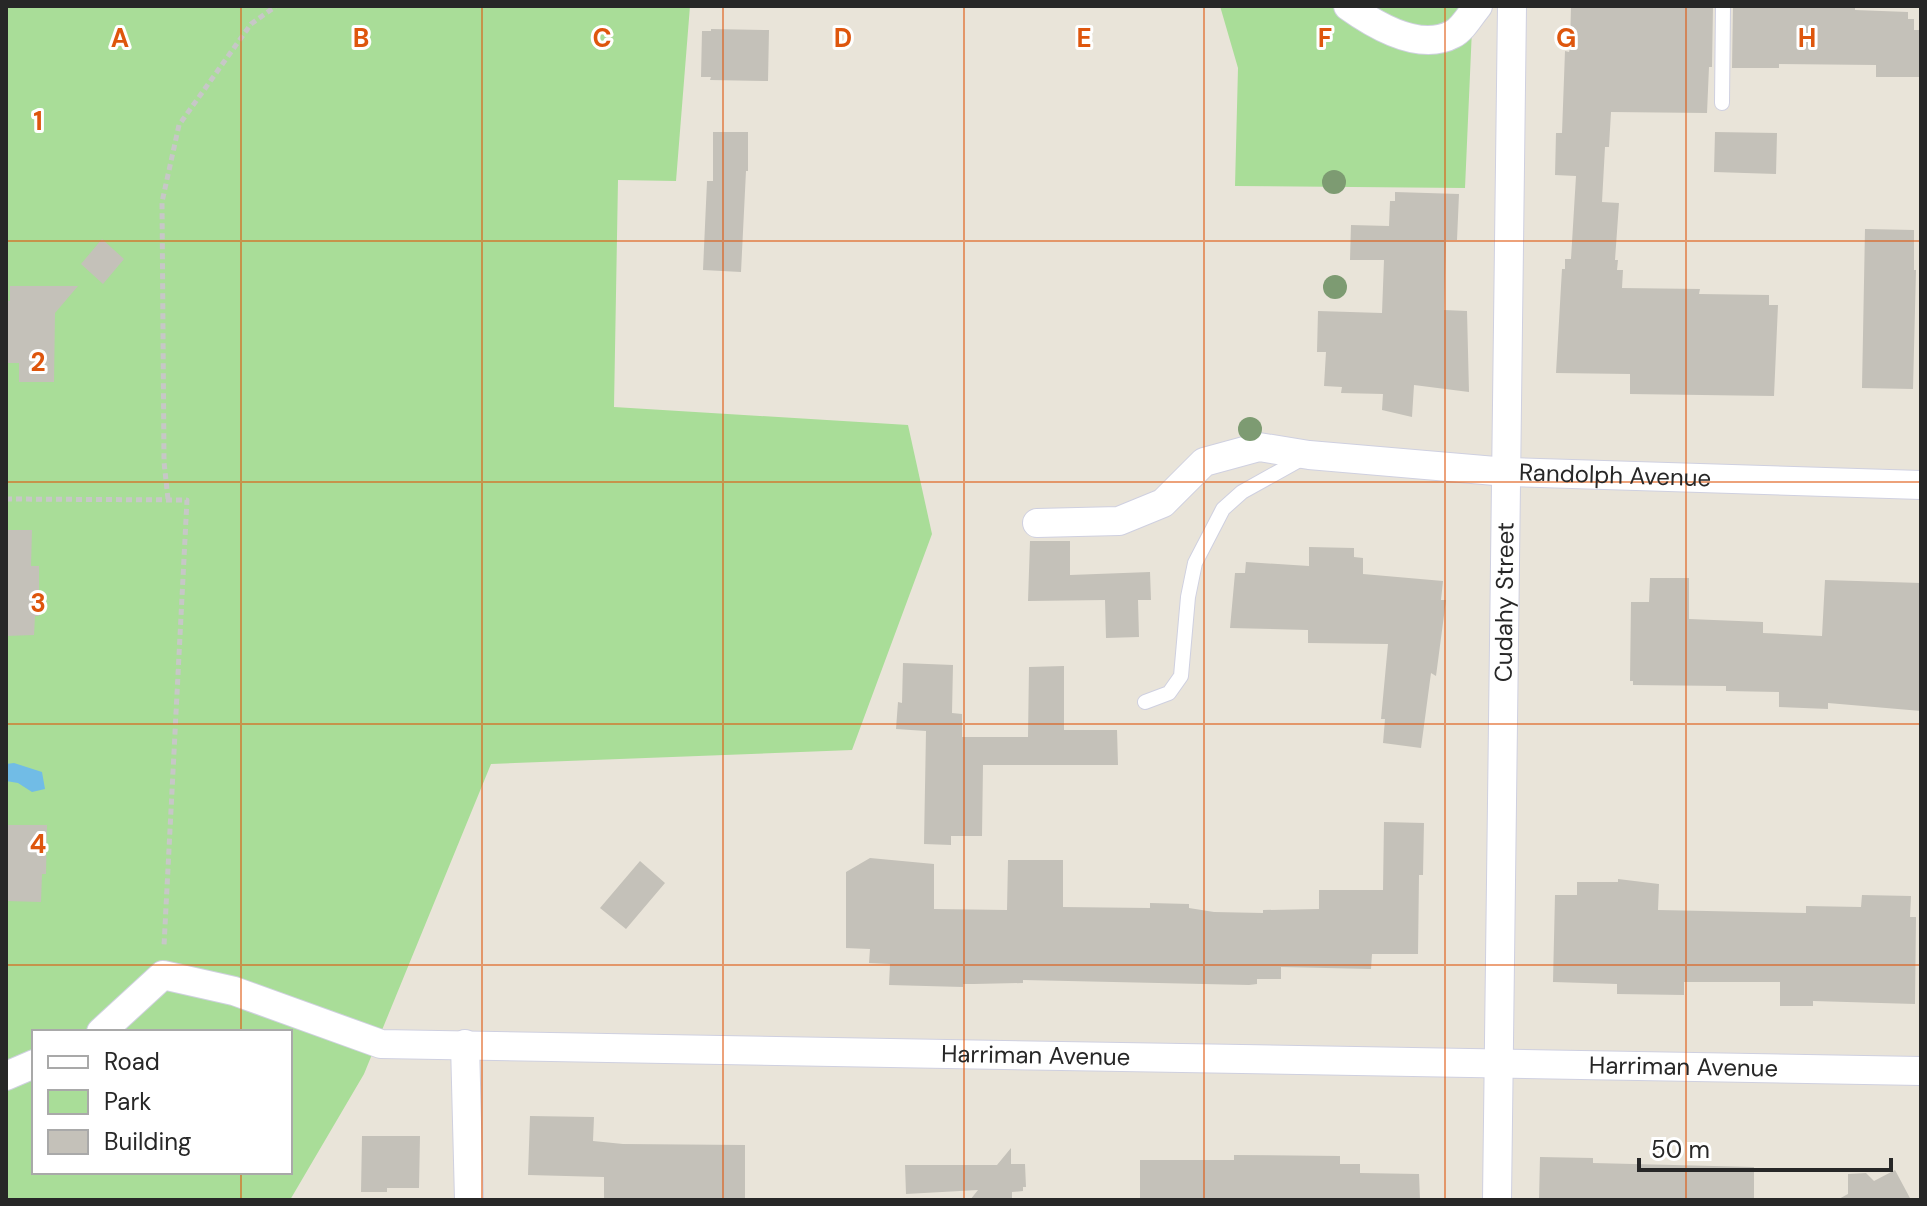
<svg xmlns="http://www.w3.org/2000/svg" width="1927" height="1206" font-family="'DM Sans',sans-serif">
  <rect width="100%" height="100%" fill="#e9e4d9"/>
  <path fill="#a9dd98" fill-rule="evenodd" d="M6,6H690L676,181L618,180L614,407L908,425L932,534L852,750L491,764L364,1074L290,1200H6ZM34,1032H290V1172H34Z
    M1220,6H1473L1465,188L1235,186L1238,68Z"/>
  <path fill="#71bce6" d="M14,763L42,772L45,789L32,792L18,783L6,781V764Z"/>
  <path fill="#c4c1b9" d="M1571,6H1713L1712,67H1709L1707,113L1611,112L1609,147H1605L1602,202L1619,203L1615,260H1618L1617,270H1623L1622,288L1700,289L1699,294L1769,295V305H1778L1774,396L1630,394V374L1556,373L1562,269H1565V259H1571L1576,176L1555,175L1556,133H1562L1565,51L1569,52L1570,48Z
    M1733,6H1855V10L1908,12V19H1914V30H1921V77H1876V65L1779,64V68H1732Z
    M711,29L769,30L768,81L710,80L711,77H701L702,31H711Z
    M713,132H748V171H746L741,272L703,270L707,181H713Z
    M1715,132L1777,133L1776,174L1714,172Z
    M1395,192L1459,194L1457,240H1446L1444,310L1467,311L1469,392L1414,385L1412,417L1382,410L1383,394L1341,393L1342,387L1324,386L1326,352H1317L1318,311L1382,313L1384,260H1350L1351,225L1389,226L1390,201H1395Z
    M1865,229L1914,230V270H1916L1913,389L1862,388Z
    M102,239L124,259L103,284L81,264Z
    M10,286H78L55,313L54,382H19V363H6V301H10Z
    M6,530H32L31,566H39V616H35L34,635L6,636Z
    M1030,541H1070V575L1150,572L1151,600H1138L1139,637L1106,638L1105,600L1028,601Z
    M1309,547L1354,548V557L1363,558V574L1443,581L1441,600H1446L1436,676L1431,673L1421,748L1383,743L1385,719H1381L1388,644L1308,643V630L1230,628L1235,573H1245L1246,562L1309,566Z
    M1650,578H1689V619L1763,622V633L1822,636L1825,580L1921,583V711L1828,703V709L1779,707V692L1726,691V686L1633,685V681H1630L1631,602H1649Z
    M903,663L953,665L952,713L962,714V737H1028L1029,667L1064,666V730H1117L1118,765H983L982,836H951V845L924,844L926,731L896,729L898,702L902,703Z
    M1384,822L1424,823L1423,875H1419L1418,954H1372L1371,969L1281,967V979H1257V984L1249,985L1023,980V983L974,984H963V987L889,985L890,964L869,963L870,949L846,948V872L870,858L934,864V909L1007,910L1008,860H1063V907L1150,908V903L1189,904V908L1214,912L1263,913V910L1319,909V890H1383Z
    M6,825H47L46,874H42L41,902L6,901Z
    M640,861L665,883L626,929L600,908Z
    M1618,879L1659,884L1658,910L1806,913V906L1861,907L1862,895L1911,896L1910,917H1916L1915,1004L1813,1001V1006H1780V982H1684V995L1617,994V984L1553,982L1555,895H1577V882H1618Z
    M530,1116L594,1117L593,1141L623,1144L745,1145V1200H604V1177L528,1175Z
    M362,1136H420L419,1188H387V1192H361Z
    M1011,1148V1164H1025L1026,1187H1023V1191L1012,1192V1200H970L978,1190L906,1194L905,1165H997Z
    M1234,1155L1340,1156V1164H1360V1173L1419,1174L1420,1200H1140V1160H1234Z
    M1540,1157L1593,1158V1163L1754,1167V1200H1539Z
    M1895,1170L1911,1200H1837L1848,1194V1174L1866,1173L1874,1181Z"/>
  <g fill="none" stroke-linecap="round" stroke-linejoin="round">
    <g stroke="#cfd0e0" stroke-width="16">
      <path id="service" d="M1722,103L1723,6
        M1145,702L1169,693L1181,676L1188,597L1195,563L1223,509L1242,492L1305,457"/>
    </g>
    <g stroke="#cfd0e0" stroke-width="30">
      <g id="minor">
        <path d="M1348,6C1376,26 1420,52 1453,34C1463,29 1471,14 1478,6"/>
        <path id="s1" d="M1037,523L1119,521L1163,503L1204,462L1259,447L1309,455L1507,472L1921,485"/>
        <path id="s2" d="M101,1032L163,975L234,991L381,1044L1921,1071"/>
        <path d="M465,1044L469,1200"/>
        <path d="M6,1076L34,1064"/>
        <path id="s3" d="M1497,1200L1512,6"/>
      </g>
    </g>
    <path stroke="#c7c7c7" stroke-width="5" stroke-dasharray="6 4" stroke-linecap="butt" d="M6,499L187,500L164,946
      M168,499L164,462L162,202L179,125L251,24L276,6"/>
    <use href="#service" stroke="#fff" stroke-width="14"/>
    <use href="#minor" stroke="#fff" stroke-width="28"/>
  </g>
  <g fill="#7d9b72">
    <circle cx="1334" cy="182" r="12"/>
    <circle cx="1335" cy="287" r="12"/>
    <circle cx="1250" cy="429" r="12"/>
  </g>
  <path fill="none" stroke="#de560d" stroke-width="2" stroke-opacity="0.55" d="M241,6V1032M482,6V1200M723,6V1200M964,6V1200M1204,6V1200M1445,6V1200M1686,6V1200M6,241H1921M6,482H1921M6,724H1921M6,965H1921M241,1172V1200"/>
  <g text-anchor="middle" stroke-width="6" stroke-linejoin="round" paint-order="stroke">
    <g font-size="24" fill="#272727" stroke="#fff">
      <text dy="8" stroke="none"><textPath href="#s1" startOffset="602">Randolph Avenue</textPath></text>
      <text dy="8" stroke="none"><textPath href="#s3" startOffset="598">Cudahy Street</textPath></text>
      <text dy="8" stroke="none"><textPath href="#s2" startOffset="968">Harriman Avenue</textPath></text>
      <text dy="8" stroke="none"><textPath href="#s2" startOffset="1616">Harriman Avenue</textPath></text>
    </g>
  </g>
  <g font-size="26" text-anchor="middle" font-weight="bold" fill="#de560d" stroke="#fff" stroke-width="6" stroke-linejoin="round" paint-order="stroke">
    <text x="120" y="47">A</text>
    <text x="361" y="47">B</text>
    <text x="602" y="47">C</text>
    <text x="843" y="47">D</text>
    <text x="1084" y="47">E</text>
    <text x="1325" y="47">F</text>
    <text x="1566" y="47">G</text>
    <text x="1807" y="47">H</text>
    <text x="38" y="130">1</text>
    <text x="38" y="371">2</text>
    <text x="38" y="612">3</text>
    <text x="38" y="853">4</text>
  </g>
  <rect width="1927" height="1206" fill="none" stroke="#272727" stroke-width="16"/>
  <rect x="32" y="1030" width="260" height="144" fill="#ffffff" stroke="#a9a9a9" stroke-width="2"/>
  <rect x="48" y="1056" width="40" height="12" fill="#ffffff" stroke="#a9a9a9" stroke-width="2"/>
  <text x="104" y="1070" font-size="24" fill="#272727">Road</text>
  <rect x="48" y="1090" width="40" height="24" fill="#a9dd98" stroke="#a9a9a9" stroke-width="2"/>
  <text x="104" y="1110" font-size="24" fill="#272727">Park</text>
  <rect x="48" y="1130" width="40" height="24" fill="#c4c1b9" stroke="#a9a9a9" stroke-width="2"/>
  <text x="104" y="1150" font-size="24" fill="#272727">Building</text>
  <path d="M1639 1158v12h252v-12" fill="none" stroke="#272727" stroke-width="4"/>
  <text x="1651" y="1158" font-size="24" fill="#272727" stroke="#ffffff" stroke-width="6" paint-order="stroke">50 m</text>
</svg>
